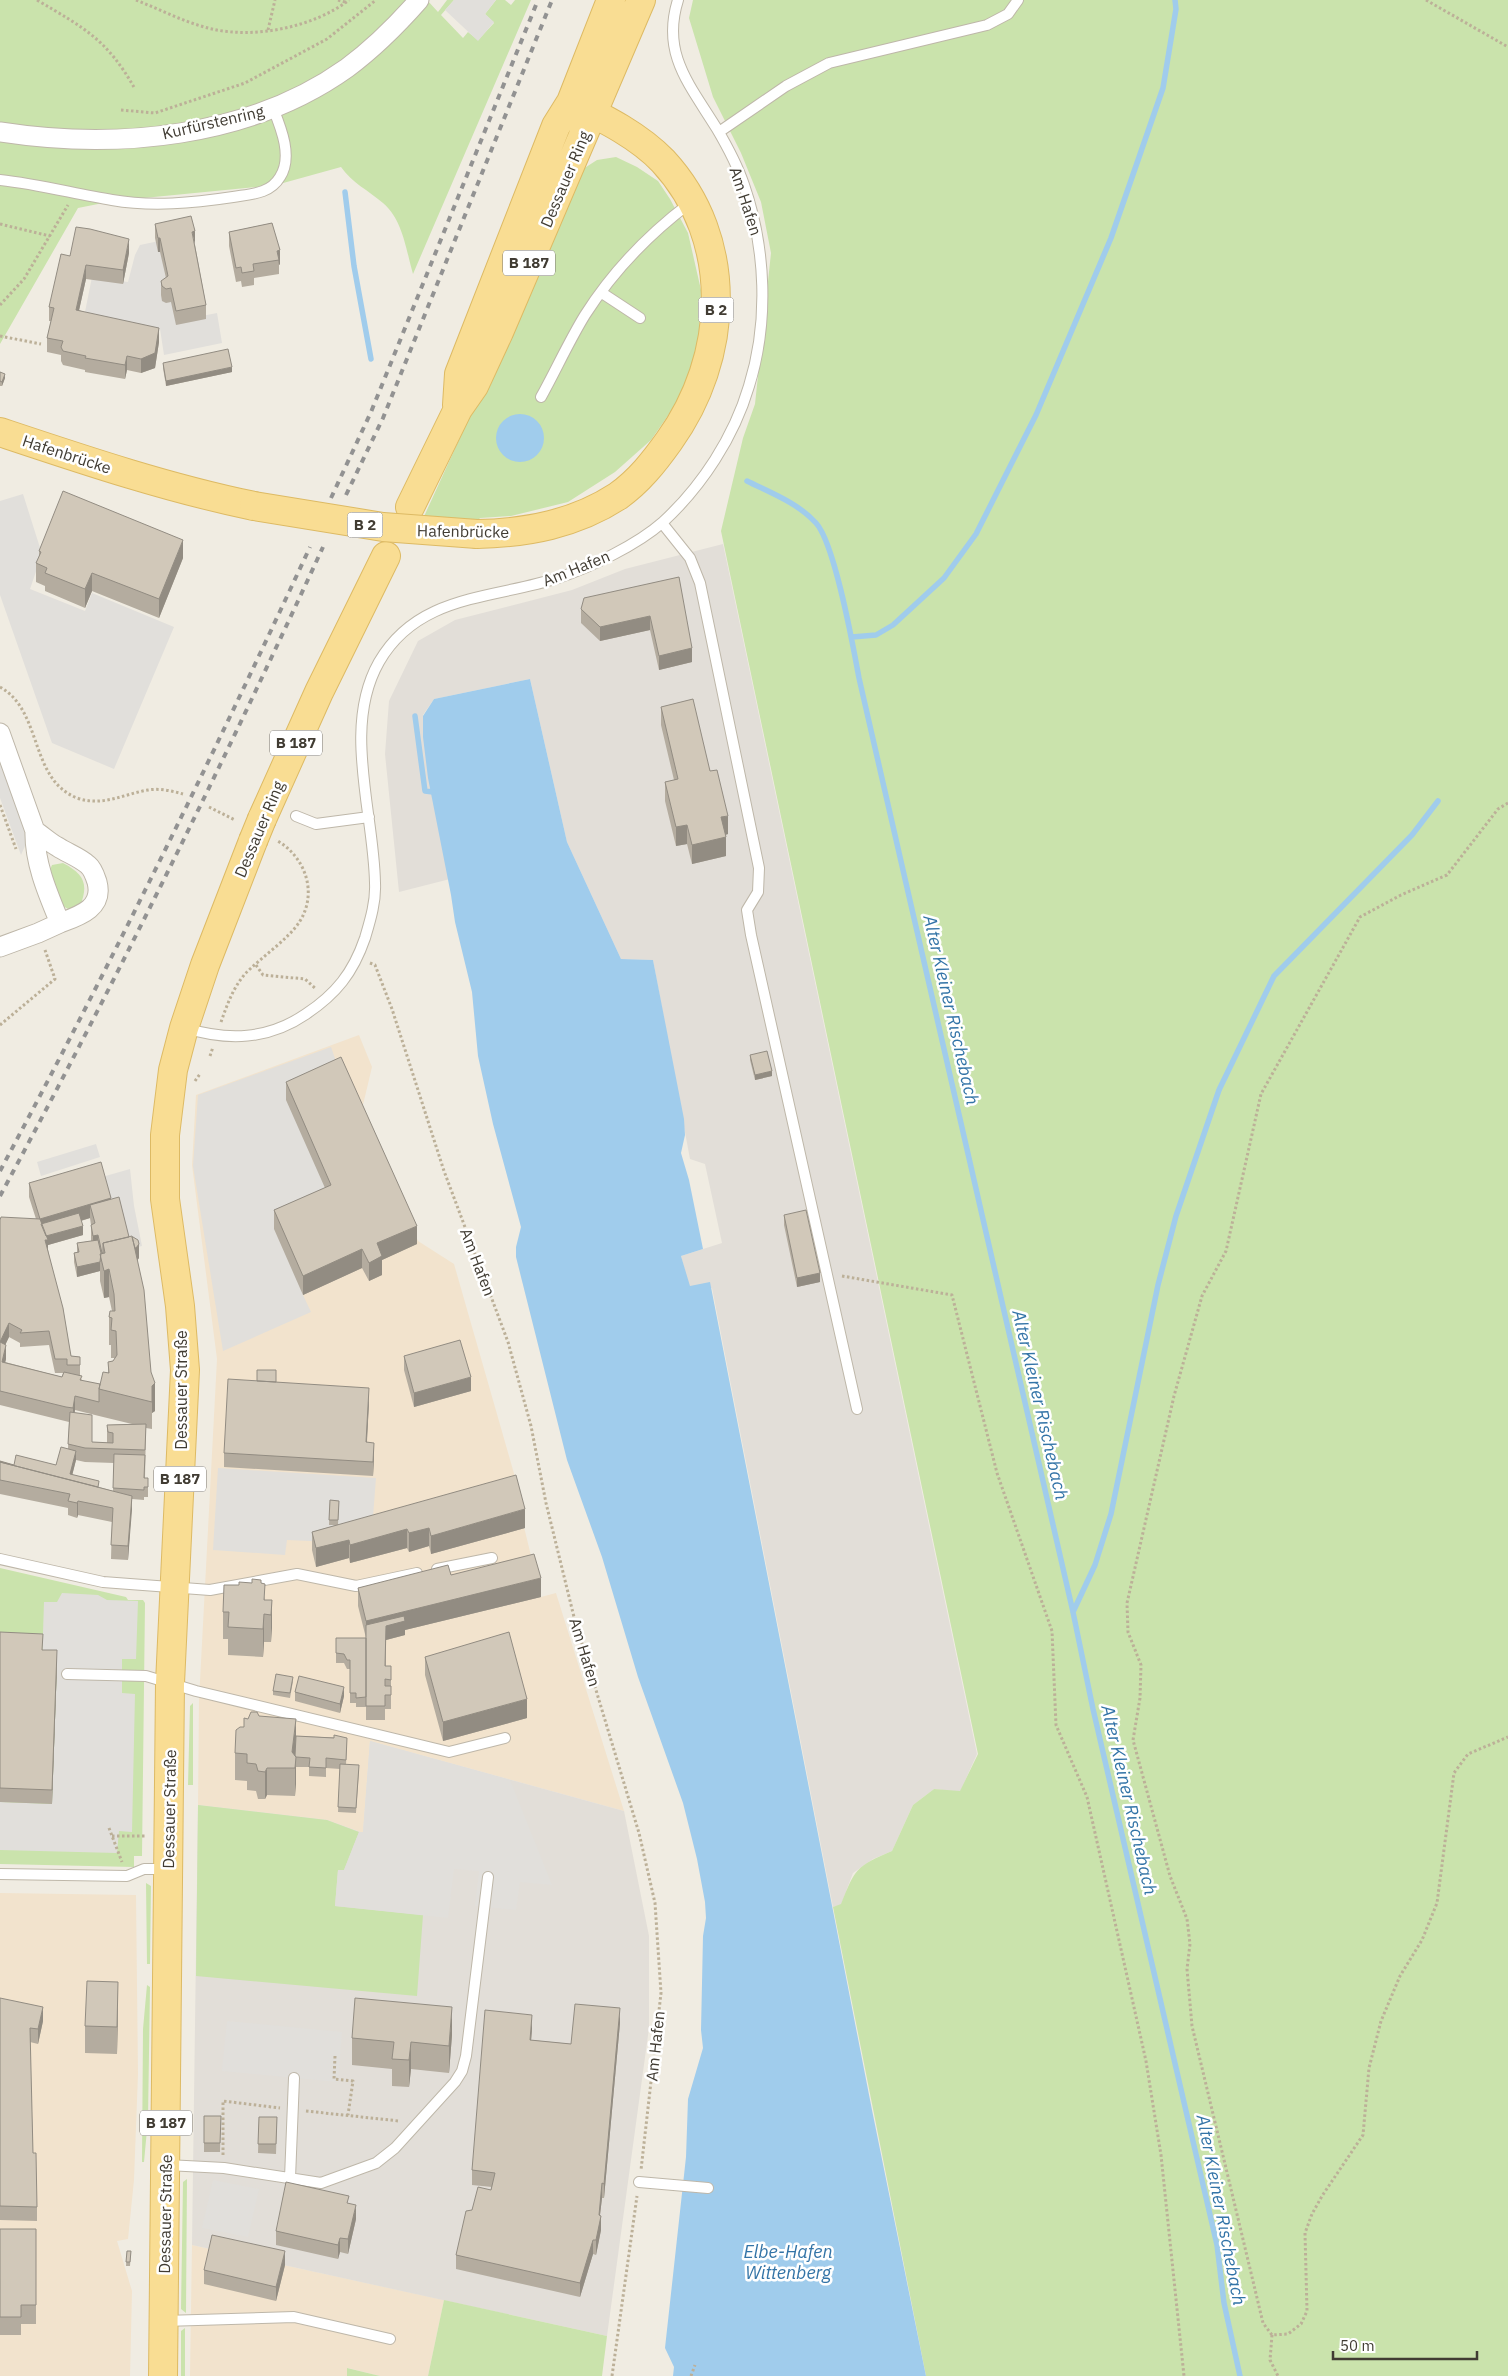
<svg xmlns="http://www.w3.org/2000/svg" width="1508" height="2376" font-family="'IBM Plex Sans',sans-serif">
  <rect width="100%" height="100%" fill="#f0ece2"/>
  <path fill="#f2e3cd" d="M359,1035L372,1067L362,1109L418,1241L454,1264L517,1484L516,1494L541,1597L556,1593L624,1811L370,1741L363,1833L327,1820L198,1805L199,1700L217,1359L192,1165L196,1095Z
    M0,1893L136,1895L138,2074L134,2180L128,2239L117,2241L132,2291L130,2376H0Z
    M192,2245L444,2300L428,2376H380L348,2368L347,2376H190Z"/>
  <path fill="#e2ded8" d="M723,544L977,1754L960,1792L934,1789L913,1805L892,1851L873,1859L853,1873L841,1905L833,1907L712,1288L690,1290L681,1256L722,1243L705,1164L690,1159L653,960L621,959L567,842L530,679L434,699L423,715L454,878L399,892L385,754L389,701L418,641L455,620L572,590L625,569Z
    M370,1741L624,1811L649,1936V2028L607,2336L192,2245L198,1805L327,1820L363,1833Z"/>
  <path fill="#cae3ac" d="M0,0H427L438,12L447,0H454L441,15L463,38L468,32L478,40L494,23L485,14L496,0H505L511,5L515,0H531L413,274C406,250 403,220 383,203C368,190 352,183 341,167L276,185L113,201L78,208L0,344Z
    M693,0H1508V2376H926L833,1907L841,1904C855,1869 856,1866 892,1851L913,1805L934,1789L960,1791L978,1754L721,531L743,438L755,404L771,253L761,202L741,153L713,97L689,18Z
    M616,157L637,167L658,181L670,199L688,233L701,290L699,340L687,388L651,440L615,472L568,502L511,516L480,518L475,524L421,523L583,169L597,160Z
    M63,863C84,874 89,884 80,906L70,910L61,905L49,872L52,865Z
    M0,1568L126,1597L128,1600H143L145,1603L142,1856H134V1867L0,1864Z
    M193,1703V1785H188L190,1706Z
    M198,1805L327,1820L359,1832L344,1870H338L335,1906L423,1915L417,1996L196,1976Z
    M146,1883L151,1886L150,1964H147Z
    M147,1985L150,1987L148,2119L144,2162H142L143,2029Z
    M187,2179L186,2313L181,2309L183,2182Z
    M444,2300L607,2336L602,2376H428Z
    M185,2328V2376H181V2331Z
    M347,2368L380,2376H347Z"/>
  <path fill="#e1dfdb" d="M454,0H496L485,14L494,22L478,41L445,10Z
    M159,241L181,320L217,313L222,343L164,355L160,329L85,312L92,277L128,282L135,255L140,245Z
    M23,494L42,554L30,589L85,611L92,593L174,627L114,769L52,743L0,595V501Z
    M0,756L29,837L21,855L0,798Z
    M331,1047L341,1076L331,1203L303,1295L311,1312L223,1351L193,1166L198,1095Z
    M96,1144L100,1157L41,1176L37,1162Z
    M130,1169L134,1206L142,1246L130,1249L113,1212L102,1177Z
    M218,1468L376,1478L372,1530L333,1542L287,1540L285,1555L213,1550Z
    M62,1593L98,1595L107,1600L138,1601L136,1659H122V1693L135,1694L132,1832L119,1831L117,1853L0,1850V1802L52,1804L57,1665L42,1664L44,1602H57Z
    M370,1741L510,1780L552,1885L520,1882L516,1910L475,1906L479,1871L454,1869L448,1918L335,1906L338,1870H344L359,1832H363Z
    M227,2021L342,2032L338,2082L222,2071Z
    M213,2180L259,2189L248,2237L202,2228Z"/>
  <path fill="#a0ccec" d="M496 438a24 24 0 1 1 48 0a24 24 0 1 1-48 0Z
    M530,679L567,842L621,959L653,960L684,1119L685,1135L681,1153L689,1180L703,1249L681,1256L690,1286L710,1282L872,2110L926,2376H673L674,2367L665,2348L686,2157L688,2099L703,2048L701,2030L703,1936L706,1918L705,1902L697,1859L683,1803L638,1677L602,1557L567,1460L516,1257V1247L521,1227L493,1124L478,1056L472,992L455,922L451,895L428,778L423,737V716L434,699Z"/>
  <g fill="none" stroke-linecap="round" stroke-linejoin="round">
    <path stroke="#a0ccec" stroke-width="5.5" d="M345,192L354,266L371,359
      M747,481C771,493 798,503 816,523C835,544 853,646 859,678L1073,1612L1093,1709L1217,2245L1224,2303L1240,2376
      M852,637L876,635L893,625L944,578L976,534L1036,415L1111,238L1163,88L1176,9L1175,0
      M415,716L425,791L433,792
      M1073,1612L1095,1565L1111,1514L1158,1285L1176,1216L1219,1090L1274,976L1412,835L1438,801"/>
    <g stroke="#beb7a9" stroke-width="12">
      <path id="lane" d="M719,132L786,86L829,63L987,25L1008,14L1018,0
        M0,180C38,184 75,194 112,200C152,207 193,203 233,197C251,194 270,194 280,177C293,157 281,128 273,108
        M602,293L640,318
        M541,397C556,370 569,341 585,315C613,271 649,234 690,203
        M662,523L690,558L700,583L759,868L758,892L747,910L751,935L857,1409
        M296,816L316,824L369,817
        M185,1028C228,1041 268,1040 306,1014C336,994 353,973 365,938C370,921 376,902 375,883C374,813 342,727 379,662C418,594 493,599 558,578C591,567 637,545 663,522C702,486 734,437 749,386C769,322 766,249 744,185C738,167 727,146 717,129C690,85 661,54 678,0
        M0,1559L103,1582L210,1590L297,1574L356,1586L417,1573
        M437,1569L492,1558
        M67,1674L146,1676L196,1691L449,1752L505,1738
        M0,1874L127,1876L144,1869H167
        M167,2165L224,2168L321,2183L376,2163L395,2148L455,2082L462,2071L466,2056L488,1877
        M290,2178L294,2078
        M639,2182L708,2188
        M164,2321L294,2317L390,2339"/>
    </g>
    <g stroke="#beb7a9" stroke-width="21">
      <path id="street" d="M0,132C116,150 249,138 347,68C374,48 397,25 419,0
        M0,733L35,831
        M35,831C43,836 50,843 58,847C67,853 79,857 88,865C93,869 95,876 97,882C104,908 79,916 60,923C48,894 34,862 35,831Z
        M0,947L38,933L60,923"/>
    </g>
    <g stroke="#ddba64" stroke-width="30">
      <path id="primary" d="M457,405L459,374L556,126L571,102L611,0
        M0,432C84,460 167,488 254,506
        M410,507L458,409L474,386L499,332L641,0
        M477,534C527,533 575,524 618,496C639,481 654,462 669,441C729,358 736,240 663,161C638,135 603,118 571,102
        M262,819L319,692L386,556
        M163,2376L170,1683L185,1370L180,1306L165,1199V1135L173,1070L184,1028L205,965L253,841"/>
    </g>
    <path stroke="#bcb098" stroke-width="3" stroke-dasharray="2.5 2.5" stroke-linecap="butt" d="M37,0C84,28 107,39 135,89
      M136,0C161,10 186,23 212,29C255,39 314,27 349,0
      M338,0L345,2
      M1426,0L1508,47
      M268,30L275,0
      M121,110L155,113L245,83L327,39L376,0
      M0,224L50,236
      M0,305L24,279L68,205
      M0,336L41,344
      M0,687C43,711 29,779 77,798C102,807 124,794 148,790C160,788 172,791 183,794
      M1508,803L1498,809L1447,875L1401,895L1360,917L1261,1094L1226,1251L1202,1296L1174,1396L1127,1603L1128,1632L1141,1665L1140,1698L1133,1740L1170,1876L1187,1919L1190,1944L1187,1969L1192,2026L1263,2323L1272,2335L1288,2334L1301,2324L1307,2311L1305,2233L1312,2214L1322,2196L1363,2135L1369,2068L1381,2021L1400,1976L1422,1940L1437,1903L1454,1773L1468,1754L1508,1737
      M0,805L16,849
      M209,807L235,820
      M370,963L375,965L392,1009L444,1171L508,1342L531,1426L546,1503L574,1617L639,1833L655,1903L661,1993L641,2170
      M256,965L263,975L305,979L316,989
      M221,1022C227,1005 233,988 245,974C260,958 289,939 300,921C318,892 305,856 276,840
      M0,1025L55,979L45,950
      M210,1056L213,1047
      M195,1081L200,1074
      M842,1276L952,1295L997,1473L1052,1631L1056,1725L1087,1797L1146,2061L1161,2155L1184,2376
      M109,1828L122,1862
      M112,1836H145
      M335,2056L334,2079L353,2081L348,2115
      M306,2111L399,2121
      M223,2155V2101L280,2108
      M1272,2335L1270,2360L1278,2376
      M612,2376L637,2196
      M691,2376L695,2365"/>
    <use href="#lane" stroke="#fff" stroke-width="10"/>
    <use href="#street" stroke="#fff" stroke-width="19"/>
    <use href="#primary" stroke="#f9dd93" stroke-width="28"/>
    <path stroke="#929292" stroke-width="4" stroke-dasharray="6 6" stroke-linecap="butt" d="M346,495L383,418L552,0
      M331,498L371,412L538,0
      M0,1171C110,966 212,758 310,547
      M0,1196C115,983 222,766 323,547"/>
    <g stroke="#ddba64" stroke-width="30" stroke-linecap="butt">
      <path id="primary-bridge" d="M254,506L383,527L477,534
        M253,841L262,819"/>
    </g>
    <use href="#primary-bridge" stroke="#f9dd93" stroke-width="28"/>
  </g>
  <path fill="#b4ac9f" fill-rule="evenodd" d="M272,223L280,264L279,265V274L254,278V285L242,287L241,281L236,282L229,246V232Z
    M155,224L195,245L206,305V319L176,325L171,302L166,303L162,301L161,295V281L166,278L160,252H158L155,238Z
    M129,253L123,284L86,279L79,310L159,342L155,368L141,373L127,370L125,379L85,372V370L63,365L61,361V355L47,352V338L51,321H49V307L70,256Z
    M163,363L232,372L166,386L163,368Z
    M0,372L5,378L2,386H0Z
    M39,551L183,558L159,618L92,591L85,608L45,591V586L36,582V563L39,557Z
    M679,577L692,662L659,670L650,630L600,641L581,623V609Z
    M661,707L710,771L728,834L725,835L726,856L692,864L687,844L676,846L665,801V782L674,780L661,725Z
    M750,1055L772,1076L755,1080L750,1060Z
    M286,1082L417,1244L382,1260V1275L369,1281L362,1268L303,1295L274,1229V1210L325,1188L286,1100Z
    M29,1183L111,1199L139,1258L137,1260L155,1411L152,1413V1429L146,1428L145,1478H148V1497H144V1500L132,1499L128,1560L111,1559L112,1522L78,1515L77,1518L68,1515V1508L0,1494V1461L14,1465H56L68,1449L69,1422L0,1405V1220L36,1219L29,1197ZM90,1218L91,1225V1241L77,1243V1252L74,1253V1262L77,1277L100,1271V1281L104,1298L109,1297L112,1311L109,1317V1345H111V1358H115L113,1361L108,1362V1373L100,1384L82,1381L80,1375V1357L71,1356L48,1250V1245L83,1235L81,1221ZM9,1337L20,1343V1347L49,1345L55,1373H63L62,1377L5,1362L6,1359L5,1345ZM75,1410L99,1416L132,1424L107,1425V1443L92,1442L75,1413ZM76,1460L85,1462L114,1463L113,1491L99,1487L72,1475Z
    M784,1215L820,1282L797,1287L784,1225Z
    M404,1356L471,1391L414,1407L404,1370Z
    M276,1382L369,1402L367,1442L374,1457L373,1476L224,1467V1453Z
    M330,1500L339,1501L338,1525L525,1528L431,1554L429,1546L409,1552L407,1548L350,1563L349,1558L316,1567L312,1550V1532L336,1525H329Z
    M451,1575L541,1597L405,1630V1635L386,1640V1666H391V1709H385V1720H366V1707H356V1703H350V1669H347L344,1663H336V1638H366L358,1606V1588Z
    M261,1583L265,1600H272L271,1642H264L263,1657L228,1655V1639H223V1612Z
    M0,1632L43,1650L57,1664L52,1804L0,1802Z
    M425,1657L527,1718L443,1741L425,1675Z
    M293,1681L290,1698L273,1695V1691Z
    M295,1692L344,1696L340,1713L295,1701Z
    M259,1716L296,1736L347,1738L346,1765L359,1770L356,1813L338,1812L340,1769L326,1768V1777L309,1776V1767H296L295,1796L267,1795L265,1799H258L256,1791L247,1790V1781L235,1780V1753L244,1727L248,1719Z
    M0,1998L43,2021L38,2044L30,2042L33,2153L37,2207V2221L0,2220Z
    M118,2009L117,2054L85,2053V2026Z
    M620,2023L604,2198H602L600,2215L601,2230L596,2255L593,2254L580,2297L456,2269V2255L472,2210L491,2190L492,2187L472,2185V2170L532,2029L531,2040L571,2044Z
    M452,2035L449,2073L411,2069L409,2087L392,2086V2069L352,2065V2038Z
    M204,2116H221L220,2152H204Z
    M259,2117H277L276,2154L258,2153Z
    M349,2204L356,2219L348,2254L340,2252L338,2259L276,2245V2231Z
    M0,2229H36V2324H21V2335H0Z
    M127,2251H131L130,2266H126Z
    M285,2265L276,2301L204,2284V2270Z"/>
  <path fill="#928c82" d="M195,231V245L192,232Z
    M158,238H160V252H158Z
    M129,239V253L123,284V270Z
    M280,250V264L279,265L277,251Z
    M86,265V279L76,324V310Z
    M159,328V342L155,368L141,373V359Z
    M127,356V370L125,379V365Z
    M232,367V372L166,386V381Z
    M5,374V378L2,386V382Z
    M183,540V558L159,618V599Z
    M92,573V591L85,608V589Z
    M650,616V630L600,641V627Z
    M692,648V662L659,670V656Z
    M728,816V834L721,836V817Z
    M687,825V844L676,846V827Z
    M726,837V856L692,864V845Z
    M772,1071V1076L755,1080V1075Z
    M111,1198V1212L90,1205V1218L42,1232L40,1219Z
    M83,1226V1235L48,1245V1254L43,1237Z
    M417,1226V1244L382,1260V1275L369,1281V1263L377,1243Z
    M98,1235V1249L93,1250V1236Z
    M139,1244V1258L136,1262L105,1270Z
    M362,1249V1268L303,1295V1276Z
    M100,1262V1271L77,1277V1267Z
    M109,1269V1297L104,1298V1271Z
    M820,1273V1282L797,1287V1278Z
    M9,1323V1337L0,1356V1342Z
    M6,1345V1359L2,1376V1362Z
    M471,1377V1391L414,1407V1393Z
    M155,1383V1411L152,1413V1386Z
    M369,1388V1402L366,1456V1442Z
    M75,1396V1410L73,1422V1408Z
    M374,1443V1457L373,1476V1462Z
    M76,1451V1460L70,1484V1474Z
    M132,1496V1510L128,1560V1546Z
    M78,1501V1515L77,1518V1503Z
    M525,1509V1528L431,1554V1536Z
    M429,1528V1546L409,1552V1533Z
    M407,1529V1548L350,1563V1545Z
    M349,1540V1558L316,1567V1548Z
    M541,1578V1597L405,1630V1635L386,1640L366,1639V1621Z
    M272,1600V1628L271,1642V1615Z
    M264,1614V1642L263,1657V1629Z
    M57,1650V1664L52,1804V1790Z
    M344,1687V1696L340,1713V1704Z
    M527,1699V1718L443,1741V1722Z
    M296,1719V1746L293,1768L292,1752Z
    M296,1757V1784L295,1796V1768Z
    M267,1768V1795L265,1799V1772Z
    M118,1982V2009L117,2054V2027Z
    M43,2007V2021L38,2044V2029Z
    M452,2007V2035L449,2073V2046Z
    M620,2008V2023L604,2198V2184Z
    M532,2015V2029L530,2054V2040Z
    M411,2042V2069L409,2087V2060Z
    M602,2183V2198L599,2223L601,2216V2230L596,2255V2240Z
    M356,2205V2219L348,2254V2239Z
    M340,2238V2252L338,2259V2245Z
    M593,2240V2254L580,2297V2283Z
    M285,2251V2265L276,2301V2287Z"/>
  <path fill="#d1c8b9" stroke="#928c82" d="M191,216L195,231L192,232L206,305L176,311L171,288L166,289L162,286L161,281L168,276L160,238H158L155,224Z
    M272,223L280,250L277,251L279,260L253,264L254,271L242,273L241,267L236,268L229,232Z
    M76,227L90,229L129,239L123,270L86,265L76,310L159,328L155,353L141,359L127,356L125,365L85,358L86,356L63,351L61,347L63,341L47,338L54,308L49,307L61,254L70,256Z
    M228,349L232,367L166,381L163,363Z
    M0,372L5,374L2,382L0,381Z
    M63,491L183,540L159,599L92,573L85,589L45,573L47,568L36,563L41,552L39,551Z
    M679,577L692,648L659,656L650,616L600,627L581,609L584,598Z
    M693,699L710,771L717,770L728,816L721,817L726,837L692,845L687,825L676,827L665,782L678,779L661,707Z
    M767,1051L772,1071L755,1075L750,1055Z
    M341,1057L417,1226L377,1243L382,1256L369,1263L362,1249L303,1276L274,1210L331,1185L286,1082Z
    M101,1162L111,1198L40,1219L29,1183Z
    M119,1197L129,1237L103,1243V1253H102L98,1235L93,1236L91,1225L95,1223L90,1205Z
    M806,1210L820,1273L797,1278L784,1215Z
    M79,1213L83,1226L46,1236L41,1224Z
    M1,1217L40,1219L48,1240H45L63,1308L71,1356L80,1357V1365H67V1359H55L49,1331L20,1333L22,1330L9,1323L0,1342V1220Z
    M132,1236L144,1290L151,1372L155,1383L152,1386V1402L99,1389L103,1372L109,1373L108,1362L113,1361L117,1355L116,1331L111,1330L112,1318L109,1317L110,1311H115L114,1294L109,1269L104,1271L100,1254L105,1253L103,1243Z
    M132,1237H133L138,1240L139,1244L136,1248H135Z
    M98,1240L101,1253L100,1262L77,1267L74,1253L79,1252L77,1243Z
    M460,1340L471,1377L414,1393L404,1356Z
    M0,1342L6,1345L2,1362L62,1377L64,1372L82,1376L80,1380L100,1384L99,1389V1402L75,1396L73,1408L66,1407L0,1391Z
    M257,1370H276V1382L257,1381Z
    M228,1379L369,1388L366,1442L374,1443L373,1462L224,1453Z
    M70,1412L92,1415V1442L113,1443V1433L108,1432L107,1425L146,1424L145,1450L85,1448L68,1444Z
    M61,1447L76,1451L70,1474L99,1481L98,1487L0,1462V1461L14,1465L16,1455L56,1465Z
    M114,1454L145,1455L144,1478H148V1487H144V1490L113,1488Z
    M0,1462L132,1496L128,1546L111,1545L113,1508L78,1501L77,1503L68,1501L70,1494L0,1480Z
    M516,1475L525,1509L431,1536L429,1528L409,1533L407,1529L350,1545L349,1540L316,1548L312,1532Z
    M330,1500L339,1501L338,1520H329Z
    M534,1554L541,1578L366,1621L358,1588L448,1565L451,1575Z
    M252,1579L261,1580V1583L265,1584L264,1600H272L271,1615L264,1614L263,1629L228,1627L229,1612H223L224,1585H239V1582L252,1583Z
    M404,1616L405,1621L386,1626L385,1666H391V1680L385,1679V1686H391V1695H385V1706H366V1625Z
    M0,1632L43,1634L42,1650H57L52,1790L0,1788Z
    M509,1632L527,1699L443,1722L425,1657Z
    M336,1638H366V1697L356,1698V1693H350V1660H347L344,1654L336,1653Z
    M276,1674L293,1677L290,1693L273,1691Z
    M299,1676L344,1687L340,1704L295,1692Z
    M251,1712H257L259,1716L296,1719L292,1752L296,1757L295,1768H267L265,1772L258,1771L256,1764L247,1763V1754L235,1753L236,1730L240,1727H244V1718L248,1719Z
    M334,1735L347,1738L346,1760L326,1758V1768L309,1767L310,1758L296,1757L295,1756L296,1736L334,1738Z
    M340,1764L359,1765L356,1808L338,1807Z
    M87,1981L118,1982L117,2027L85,2026Z
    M0,1998L43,2007L38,2029L30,2028L33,2153H36L37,2207L0,2206Z
    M355,1998L452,2007L449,2046L411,2042L409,2060L392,2059L394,2042L352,2038Z
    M575,2004L620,2008L604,2184L602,2183L599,2215L601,2216L596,2240H593L580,2283L456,2255L466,2211L472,2210L478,2187L491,2190L495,2173L472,2170L485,2010L532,2015L530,2040L571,2044Z
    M204,2116H221L220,2143H204Z
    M259,2117H277L276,2144H258Z
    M286,2182L349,2196L347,2203L356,2205L348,2239L340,2238L338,2245L276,2231Z
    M0,2229H36V2305H21V2317H0Z
    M212,2235L285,2251L276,2287L204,2270Z
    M127,2251H131L130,2262H126Z"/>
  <g text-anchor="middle" stroke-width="5" stroke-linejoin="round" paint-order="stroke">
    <g fill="#fff" stroke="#7a7670" stroke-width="1">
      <rect x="503" y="250.5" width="52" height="25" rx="4"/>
      <rect x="698.5" y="297.5" width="35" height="25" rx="4"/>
      <rect x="347.5" y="512.5" width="35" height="25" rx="4"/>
      <rect x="270" y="730.5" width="52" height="25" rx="4"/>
      <rect x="154" y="1466.5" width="52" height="25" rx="4"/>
      <rect x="140" y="2110.5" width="52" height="25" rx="4"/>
    </g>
    <g font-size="15" font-weight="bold" fill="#413c33">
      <text x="529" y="268">B 187</text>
      <text x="716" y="315">B 2</text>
      <text x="365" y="530">B 2</text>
      <text x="296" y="748">B 187</text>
      <text x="180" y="1484">B 187</text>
      <text x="166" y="2128">B 187</text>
    </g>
    <g font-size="16" fill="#413c33" stroke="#fff">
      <text transform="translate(213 122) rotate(-13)" y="6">Kurfürstenring</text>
      <text transform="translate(565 179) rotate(-67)" y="6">Dessauer Ring</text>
      <text transform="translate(746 201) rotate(72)" y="6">Am Hafen</text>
      <text transform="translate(67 454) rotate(18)" y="6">Hafenbrücke</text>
      <text transform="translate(463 531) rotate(1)" y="6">Hafenbrücke</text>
      <text transform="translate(576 568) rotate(-22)" y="6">Am Hafen</text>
      <text transform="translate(259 829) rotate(-67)" y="6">Dessauer Ring</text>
      <text transform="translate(478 1262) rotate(69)" y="6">Am Hafen</text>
      <text transform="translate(181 1390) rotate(-90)" y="6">Dessauer Straße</text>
      <text transform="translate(585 1652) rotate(73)" y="6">Am Hafen</text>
      <text transform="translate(169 1809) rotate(-89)" y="6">Dessauer Straße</text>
      <text transform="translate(655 2046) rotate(-84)" y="6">Am Hafen</text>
      <text transform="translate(165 2214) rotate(-89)" y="6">Dessauer Straße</text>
    </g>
    <g font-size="18" font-style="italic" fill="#3374a7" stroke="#fff">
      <text transform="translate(951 1010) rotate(77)" y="6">Alter Kleiner Rischebach</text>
      <text transform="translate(1040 1405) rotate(77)" y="6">Alter Kleiner Rischebach</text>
      <text transform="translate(1129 1800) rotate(77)" y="6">Alter Kleiner Rischebach</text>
      <text transform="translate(1221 2210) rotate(79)" y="6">Alter Kleiner Rischebach</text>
      <text x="788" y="2258">Elbe-Hafen<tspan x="788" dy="21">Wittenberg</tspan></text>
    </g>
  </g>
  <path d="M1333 2351v8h144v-8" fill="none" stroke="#413c33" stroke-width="2.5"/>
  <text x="1340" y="2351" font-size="15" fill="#413c33" stroke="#ffffff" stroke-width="4" paint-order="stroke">50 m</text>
</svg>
